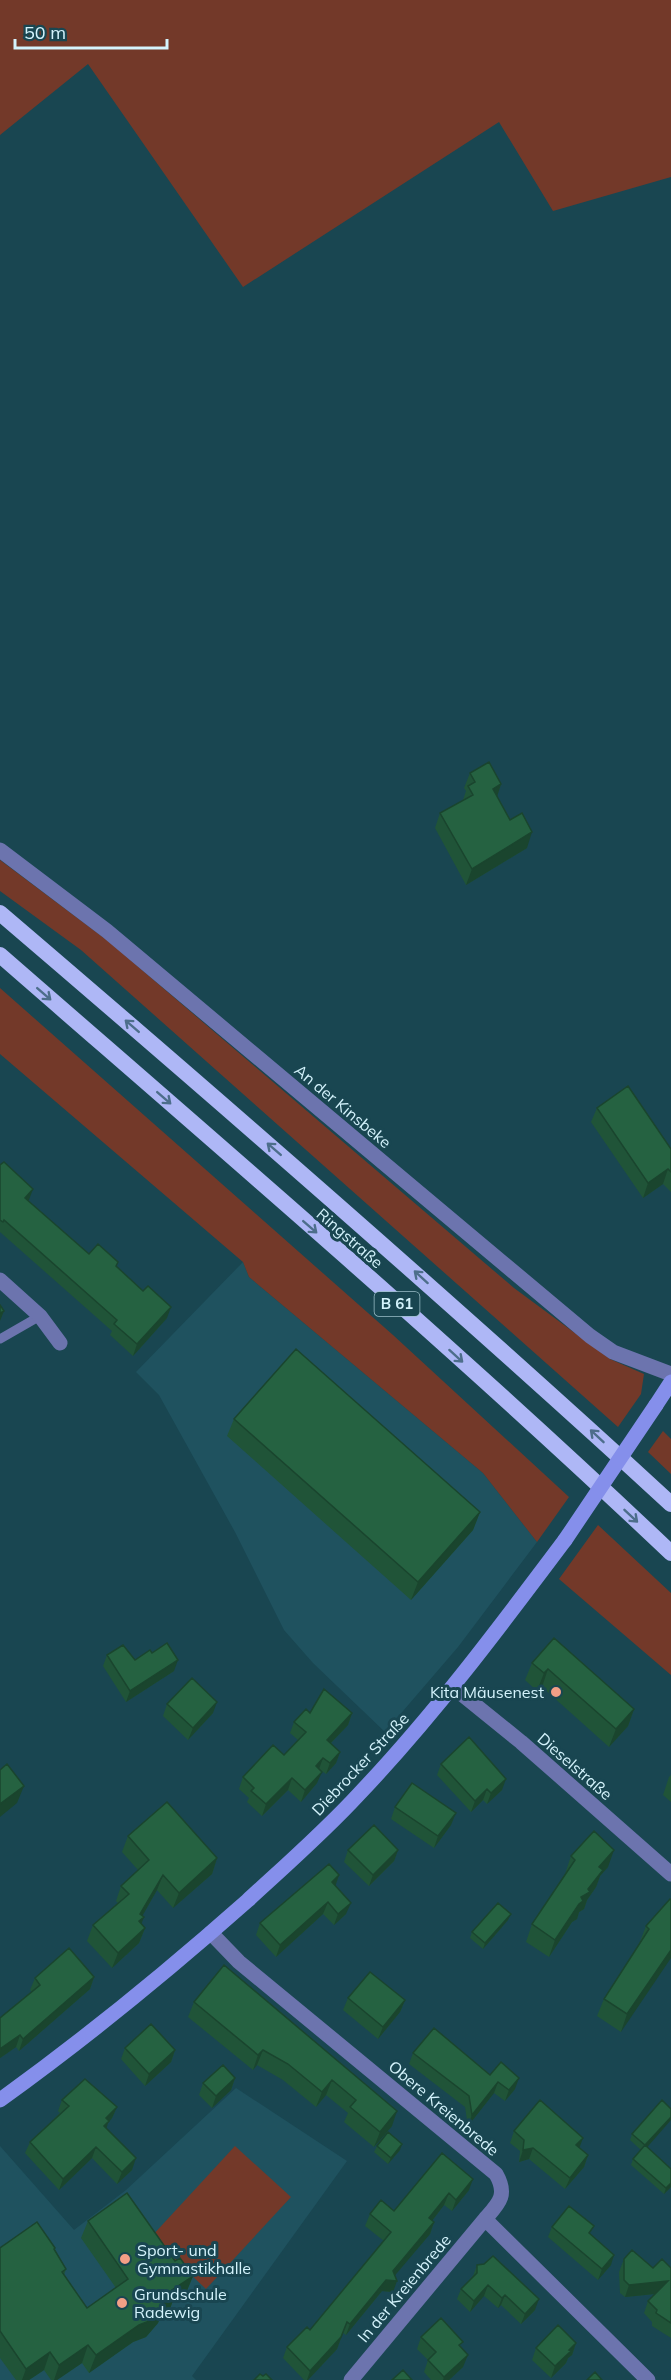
<svg xmlns="http://www.w3.org/2000/svg" width="671" height="2380" font-family="Mulish,sans-serif">
  <rect width="100%" height="100%" fill="#194651"/>
  <path fill="#1f525f" d="M243,1262L249,1277L483,1473L537,1542L458,1647L385,1732L313,1663L284,1630L235,1532L159,1395L136,1372Z
    M236,2088L347,2161L192,2376L196,2380H0V2146L74,2230L126,2190Z"/>
  <path fill="#733929" d="M0,0H671V177L553,211L499,122L243,287L88,64L0,135Z
    M0,860L108,941L514,1288L610,1359L644,1374L641,1394L618,1427L81,950L0,891Z
    M0,988L393,1335L569,1497L537,1542L483,1473L249,1277L243,1262L0,1054Z
    M663,1431L671,1439V1474L648,1452Z
    M598,1525L671,1593V1675L559,1579Z
    M235,2146L291,2197L206,2289L151,2237Z"/>
  <g fill="none" stroke-linecap="round" stroke-linejoin="round">
    <path stroke="#6c74ae" stroke-width="9" d="M0,1339L40,1316"/>
    <path stroke="#6c74ae" stroke-width="15" d="M0,850L107,931L590,1336L613,1352L671,1374
      M0,1280L40,1316L60,1343
      M453,1687L521,1742L671,1874
      M211,1933L239,1962L496,2174C508,2195 499,2203 485,2219L648,2380
      M351,2380L485,2219"/>
    <path stroke="#858feb" stroke-width="15" d="M656,1405L671,1382
      M0,2100C86,2038 168,1971 247,1901C285,1866 324,1832 359,1794C434,1715 499,1628 565,1540"/>
    <path stroke="#aeb7f6" stroke-width="16" d="M0,913C227,1107 451,1302 671,1504
      M0,955C226,1152 454,1347 671,1553"/>
    <path stroke="#858feb" stroke-width="15" d="M565,1540L656,1405"/>
  </g>
  <path fill="#205438" d="M470,773L501,784L497,796L527,848L466,885L435,828L440,813L463,800L466,791L464,788Z
    M597,1108L671,1149V1192L663,1184L643,1198L591,1122Z
    M0,1165L28,1201L89,1254L117,1267L167,1318L133,1356L110,1335L112,1331L0,1232Z
    M234,1419L480,1512L473,1530L411,1600L227,1436Z
    M554,1638L634,1709L628,1726L609,1747L542,1687L537,1691L525,1680L532,1663Z
    M107,1655L135,1660L174,1671L126,1702L103,1666Z
    M167,1704L213,1713L188,1740L163,1716Z
    M310,1713H352L348,1725L331,1743L340,1752L336,1763L326,1774L319,1769L317,1783L301,1802L288,1790L262,1816L247,1802L249,1798L239,1789L243,1777L284,1755L298,1740L290,1733L294,1722Z
    M441,1764L502,1790L487,1804L483,1800L471,1812L437,1775Z
    M671,1775V1802L663,1795L669,1777Z
    M395,1807L451,1825L434,1848L391,1819Z
    M128,1836L217,1858L212,1874L173,1908L157,1890L142,1916L141,1924L145,1928L139,1943L112,1968L87,1941L93,1925L118,1903L116,1901L121,1886L138,1870L122,1852Z
    M348,1850H398L394,1861L369,1886L344,1862Z
    M571,1856L608,1867L600,1876L596,1887L587,1900L584,1909L579,1912L577,1919L572,1922L549,1957L526,1942L532,1924L565,1874Z
    M339,1875L335,1886L346,1914L334,1925L323,1914L276,1957L256,1935L260,1923Z
    M670,1899L621,2032L597,2016L604,1999L639,1944L646,1926Z
    M508,1920L483,1949L470,1938L472,1932Z
    M224,1965L392,2126L374,2147L344,2122L348,2113L326,2095L316,2107L283,2080L257,2065L253,2070L188,2017L194,2002Z
    M94,1977L90,1989L19,2051L16,2047L0,2058V2018L32,1992L30,1990L35,1978Z
    M348,1998L405,2000L400,2012L378,2039L343,2010Z
    M125,2048L175,2050L171,2062L145,2086L121,2059Z
    M413,2053L490,2075L515,2089L505,2101L494,2093L468,2126L465,2107L409,2064Z
    M235,2078L231,2090L212,2108L199,2095L203,2083Z
    M62,2100L117,2107L112,2118L108,2123L106,2128L132,2170L117,2184L92,2158L59,2190L25,2153L30,2142L60,2113L58,2111Z
    M514,2131L579,2148L588,2155L584,2167L565,2189L529,2159L519,2162L520,2151L510,2143Z
    M632,2134L647,2147L671,2187L664,2194L631,2165L633,2159L641,2150L630,2140Z
    M377,2146L400,2150L388,2164L374,2152Z
    M442,2153L469,2190L452,2211L444,2205L432,2221L434,2222L430,2234L395,2275L393,2292L382,2291L346,2335L343,2333L337,2349L308,2380H304L283,2358L287,2347L310,2330L384,2241L365,2226L370,2214L394,2211Z
    M88,2221L175,2261L193,2276L186,2293L172,2303L169,2312L160,2318L158,2323L146,2337L133,2342L89,2373L82,2363L57,2380H51L44,2370L29,2380H16L0,2358V2248H55V2250L66,2269L64,2275L87,2308L116,2288L81,2238Z
    M552,2227L591,2235L611,2265L598,2280L548,2237Z
    M624,2259L653,2268H671V2338L652,2326V2322L644,2313L648,2301L655,2294L625,2297L620,2293L619,2272Z
    M477,2265L535,2310L521,2324L501,2305L498,2308L484,2296L470,2312L457,2299L461,2289L473,2276Z
    M421,2337L461,2347L463,2367L449,2380H431L424,2372L428,2360L417,2349Z
    M576,2343L572,2355L568,2358L566,2363L551,2378L532,2360L536,2348Z"/>
  <path fill="#1a452e" d="M501,784L496,800L493,789Z
    M532,832L527,848L466,885L472,869Z
    M668,1169L663,1184L643,1198L648,1183Z
    M33,1189L29,1200L21,1209L25,1198Z
    M171,1307L167,1318L133,1356L137,1344Z
    M4,1311L0,1321V1313Z
    M480,1512L473,1530L411,1600L418,1582Z
    M178,1660L174,1671L126,1702L130,1691Z
    M548,1669L542,1687L537,1691L544,1673Z
    M217,1702L213,1713L188,1740L193,1728Z
    M634,1709L628,1726L609,1747L616,1729Z
    M352,1713L348,1725L323,1751L327,1740Z
    M340,1752L336,1763L326,1774L330,1763Z
    M323,1758L319,1769L316,1766Z
    M322,1772L317,1783L301,1802L305,1790Z
    M292,1778L288,1790L262,1816L266,1804Z
    M506,1779L502,1790L487,1804L491,1793Z
    M24,1786L17,1803L0,1817V1804Z
    M487,1789L483,1800L471,1812L475,1801Z
    M456,1813L451,1825L434,1848L438,1836Z
    M398,1850L394,1861L369,1886L373,1875Z
    M614,1850L608,1867L600,1876L596,1887L587,1900L584,1909L579,1912L577,1919L572,1922L549,1957L555,1940L581,1897L599,1867Z
    M217,1858L212,1874L173,1908L179,1893Z
    M163,1875L157,1890L140,1920L144,1917L138,1933L133,1937L140,1914Z
    M339,1875L335,1887L332,1882Z
    M328,1902L323,1914L276,1957L280,1945Z
    M351,1903L346,1914L334,1925L338,1914Z
    M511,1914L508,1920L483,1949L485,1943Z
    M145,1928L139,1943L112,1968L118,1953Z
    M671,1948V1958L621,2032L627,2014Z
    M94,1977L90,1989L19,2051L23,2039Z
    M405,2000L400,2012L378,2039L383,2027Z
    M20,2035L16,2047L0,2058V2049Z
    M175,2050L171,2062L145,2086L149,2074Z
    M263,2050L257,2065L253,2070L258,2055Z
    M235,2078L231,2090L212,2108L216,2096Z
    M519,2078L515,2089L505,2101L509,2090Z
    M332,2080L326,2095L316,2107L322,2092Z
    M498,2082L494,2093L468,2126L472,2115Z
    M117,2107L112,2118L108,2123L105,2133L100,2138L106,2118Z
    M397,2111L392,2126L374,2147L380,2132Z
    M671,2117V2120L643,2152L645,2145Z
    M583,2138L579,2149L576,2145Z
    M402,2144L400,2150L388,2164L391,2158Z
    M96,2147L92,2158L59,2190L63,2179Z
    M533,2148L529,2159L519,2162L523,2150Z
    M588,2155L584,2167L565,2189L570,2178Z
    M136,2158L132,2170L117,2184L122,2172Z
    M473,2179L469,2190L452,2211L456,2200Z
    M671,2183V2187L664,2194L666,2188Z
    M449,2193L444,2205L425,2230L429,2218Z
    M434,2222L430,2234L391,2280L397,2281L393,2292L382,2291L346,2335L350,2324Z
    M614,2255L611,2265L598,2280L602,2269Z
    M193,2276L186,2293L172,2303L169,2312L160,2318L158,2323L146,2337L133,2342L89,2373L96,2355L163,2303L172,2290Z
    M668,2281L664,2293L625,2297L629,2285Z
    M488,2285L484,2296L470,2312L474,2301Z
    M505,2295L501,2305L498,2308L502,2298Z
    M539,2299L535,2310L521,2324L525,2314Z
    M347,2322L337,2349L308,2380H307L310,2371Z
    M576,2343L572,2355L568,2358L566,2363L551,2378L555,2366Z
    M88,2345L82,2363L57,2380H54L59,2365Z
    M50,2352L44,2370L29,2380H22L26,2369Z
    M468,2355L463,2367L449,2380H443L444,2377Z"/>
  <path fill="#256241" stroke="#1a452e" stroke-width="1.5" d="M489,762L501,784L493,789L510,820L522,813L532,832L472,869L440,813L473,795L468,786L475,782L470,773Z
    M628,1086L671,1149V1172L668,1169L648,1183L597,1108Z
    M4,1162L33,1189L25,1198L89,1254L98,1244L118,1262L116,1266L143,1291L148,1286L171,1307L137,1344L114,1324L117,1320L4,1220L3,1222L0,1220V1165Z
    M0,1305L4,1311L0,1313Z
    M296,1349L480,1512L418,1582L234,1419Z
    M554,1638L634,1709L616,1729L548,1669L544,1673L532,1663Z
    M167,1643L178,1660L130,1691L107,1655L123,1645L135,1660L150,1650L152,1653Z
    M192,1678L217,1702L193,1728L167,1704Z
    M324,1689L352,1713L327,1740L340,1752L330,1763L323,1758L316,1766L322,1772L305,1790L292,1778L266,1804L251,1791L254,1788L243,1777L273,1745L284,1755L306,1732L294,1722L306,1709L310,1713Z
    M469,1737L506,1779L491,1793L487,1789L475,1801L441,1764Z
    M7,1764L24,1786L0,1804V1770Z
    M412,1783L456,1813L438,1836L395,1807Z
    M167,1802L217,1858L179,1893L163,1875L140,1914L144,1917L139,1921L145,1928L118,1953L93,1925L129,1894L121,1886L149,1860L128,1836Z
    M374,1825L398,1850L373,1875L348,1850Z
    M594,1831L614,1850L599,1867L603,1870L588,1889L590,1892L581,1897L583,1901L579,1904L555,1940L532,1924L575,1860L571,1856Z
    M329,1864L339,1875L332,1882L351,1903L338,1914L328,1902L280,1945L260,1923Z
    M670,1899L671,1900V1950L627,2014L604,1999L649,1929L646,1926Z
    M498,1903L511,1914L485,1943L472,1932Z
    M69,1948L94,1977L23,2039L20,2035L0,2049V2018L40,1985L35,1978Z
    M224,1965L397,2111L380,2132L350,2107L356,2100L332,2080L322,2092L288,2064L263,2050L258,2055L194,2002Z
    M370,1972L405,2000L383,2027L348,1998Z
    M151,2024L175,2050L149,2074L125,2048Z
    M434,2028L490,2075L501,2062L519,2078L509,2090L498,2082L472,2115L469,2096L413,2053Z
    M223,2065L235,2078L216,2096L203,2083Z
    M85,2079L117,2107L106,2118L109,2121L104,2126L136,2158L122,2172L96,2147L63,2179L30,2142L69,2106L62,2100Z
    M540,2100L583,2138L576,2145L588,2155L570,2178L533,2148L523,2150L524,2140L514,2131Z
    M662,2100L671,2109V2117L645,2145L632,2134Z
    M388,2132L402,2144L391,2158L377,2146Z
    M645,2145L671,2169V2183L666,2188L633,2159Z
    M442,2153L473,2179L456,2200L449,2193L429,2218L434,2222L393,2271L397,2281L386,2280L350,2324L347,2322L341,2337L310,2371L287,2347L307,2327L310,2330L391,2232L370,2214L381,2200L394,2211Z
    M127,2193L175,2261L180,2258L193,2276L172,2290L175,2294L163,2303L165,2305L152,2320L139,2325L96,2355L88,2345L59,2365L50,2352L26,2369L0,2331V2248L37,2222L55,2248L54,2249L66,2269L62,2272L87,2308L128,2279L88,2221Z
    M569,2206L594,2226L589,2233L614,2255L602,2269L552,2227Z
    M632,2250L653,2268L662,2259L671,2268V2323L656,2313L657,2310L648,2301L668,2281L629,2285L624,2280V2259Z
    M493,2256L539,2299L525,2314L505,2295L502,2298L488,2285L474,2301L461,2289L477,2273V2265L484,2264Z
    M441,2318L463,2342L459,2345L468,2355L444,2377L428,2360L436,2352L421,2337Z
    M558,2325L576,2343L569,2350L571,2351L555,2366L536,2348Z
    M403,2370L412,2380H392Z
    M595,2372L602,2380H587Z
    M260,2374L263,2376L266,2374L272,2380H254Z"/>
  <defs><path id="oneway-shaft" d="M-6 0H5M1.5-3L5.5 0L1.5 3" fill="none" stroke-width="1.6" stroke-linecap="round" stroke-linejoin="round" transform="scale(1.5)"/></defs>
  <g stroke="#4d6e8b">
    <use href="#oneway-shaft" transform="translate(44 994) rotate(41)"/>
    <use href="#oneway-shaft" transform="translate(132 1026) rotate(-139)"/>
    <use href="#oneway-shaft" transform="translate(164 1098) rotate(41)"/>
    <use href="#oneway-shaft" transform="translate(274 1149) rotate(-139)"/>
    <use href="#oneway-shaft" transform="translate(310 1227) rotate(41)"/>
    <use href="#oneway-shaft" transform="translate(421 1277) rotate(-138)"/>
    <use href="#oneway-shaft" transform="translate(456 1356) rotate(42)"/>
    <use href="#oneway-shaft" transform="translate(597 1436) rotate(-137)"/>
    <use href="#oneway-shaft" transform="translate(631 1516) rotate(43)"/>
  </g>
  <g fill="#f39f86" stroke="#194651" stroke-width="2">
    <circle cx="556" cy="1692" r="6"/>
    <circle cx="125" cy="2259" r="6"/>
    <circle cx="122" cy="2303" r="6"/>
  </g>
  <g text-anchor="middle" stroke-width="6" stroke-linejoin="round" paint-order="stroke">
    <rect fill="#194651" stroke="#9cbfc9" stroke-width="1.5" x="374.5" y="1292" width="45" height="24" rx="4.5"/>
    <g font-size="15" font-weight="bold" fill="#d4f3fc">
      <text x="397" y="1309">B 61</text>
    </g>
    <g font-size="16" fill="#d4f3fc" stroke="#194651">
      <text transform="translate(343 1106) rotate(40)" y="6">An der Kinsbeke</text>
      <text transform="translate(350 1238) rotate(41)" y="6">Ringstraße</text>
      <text transform="translate(360 1764) rotate(-47)" y="6">Diebrocker Straße</text>
      <text transform="translate(575 1766) rotate(41)" y="6">Dieselstraße</text>
      <text transform="translate(444 2108) rotate(40)" y="6">Obere Kreienbrede</text>
      <text transform="translate(404 2288) rotate(-50)" y="6">In der Kreienbrede</text>
    </g>
    <g font-size="16" fill="#d4f3fc" stroke="#194651" text-anchor="start">
      <text x="544" y="1698" text-anchor="end">Kita Mäusenest</text>
      <text x="137" y="2256">Sport- und<tspan x="137" dy="18">Gymnastikhalle</tspan></text>
      <text x="134" y="2300">Grundschule<tspan x="134" dy="18">Radewig</tspan></text>
    </g>
  </g>
  <path d="M15 39v9h152v-9" fill="none" stroke="#d4f3fc" stroke-width="3"/>
  <text x="24" y="39" font-size="18" fill="#d4f3fc" stroke="#194651" stroke-width="4.5" paint-order="stroke">50 m</text>
</svg>
